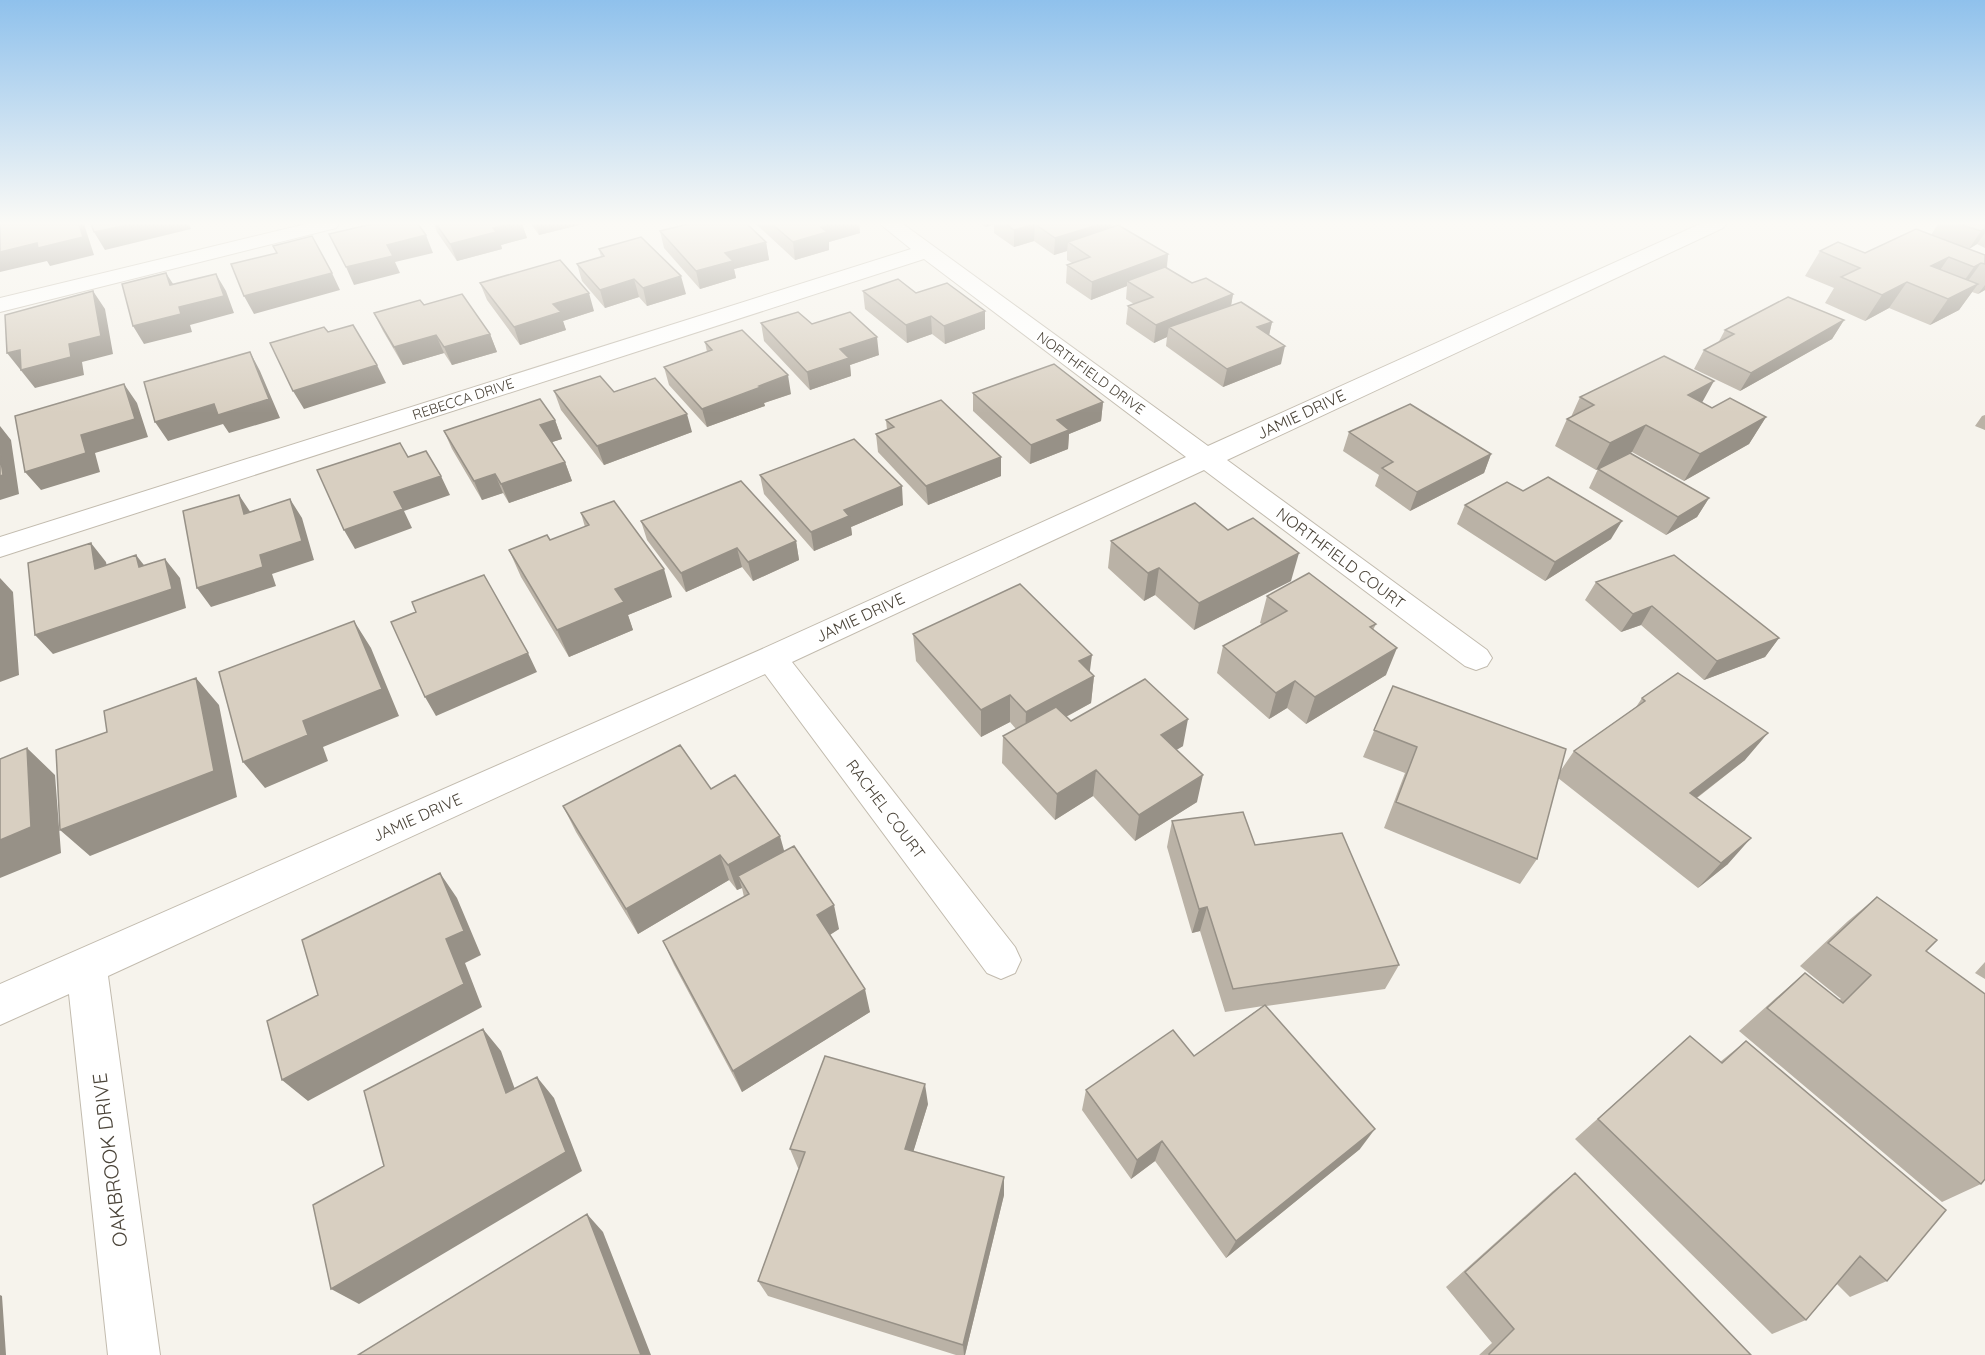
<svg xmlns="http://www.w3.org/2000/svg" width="1985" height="1355" font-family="Quicksand,sans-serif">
  <rect width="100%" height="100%" fill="#f6f3ec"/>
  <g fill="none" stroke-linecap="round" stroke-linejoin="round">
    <g stroke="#c2bbae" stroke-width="2">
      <path id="minor" d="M306,224H339L336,228L0,312V298Z
        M880,224H903L1208,446L1700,224H1726L1723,228L1227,460L1487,650L1492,658L1487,666L1476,670L1465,666L1204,470L792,662L1015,947L1021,960L1015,973L1001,979L987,973L765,674L108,976L160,1355H108L69,994L0,1025V984L760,650L1186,457L924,259L0,557V537L911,249Z"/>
    </g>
    <use href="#minor" fill="#fff" fill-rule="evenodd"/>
  </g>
  <path fill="#bab2a6" d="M434,224H522L527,238L501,245L502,249L457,261L437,232Z
    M531,224H583L539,235Z
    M756,224H859L860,233L829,242V250L795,260Z
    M981,224H1112L1111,227L1168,254L1167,268L1192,283L1233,294L1231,305L1272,322L1269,335L1281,364L1223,387L1166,346L1167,337L1154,343L1126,324L1128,306L1134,304L1126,299L1127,286L1091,300L1066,283L1067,265L1072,263L1067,260V251L1054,255L1034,241L1014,247L994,233V224L986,227Z
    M1938,224H1985V248L1977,244L1969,249L1936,237L1985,255V290L1978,294L1972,292L1959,310L1930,325L1889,308L1865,321L1825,303L1834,288L1805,276L1820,251L1865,253L1931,235Z
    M660,231L766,242L769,260L734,269L736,278L700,289L664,248Z
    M599,249L686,294L647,306L639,297L605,308L582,281L577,264L601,257Z
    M480,283L594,311L563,321L566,330L520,345L487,300Z
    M863,291L916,293L985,329L945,344L932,334L907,343L865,309Z
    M424,305L490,334L497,352L452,365L444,353L403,365L383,331L374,313Z
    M1844,320L1832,339L1740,391L1694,369L1704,350L1718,343L1725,330Z
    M761,323L812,324L879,355L850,365L851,376L810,390L764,341Z
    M705,342L791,394L764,403L765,406L707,427L669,385L664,367L707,352Z
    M554,391L614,392L692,432L604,465L561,410Z
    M973,393L1103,402L1101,421L1069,434L1068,449L1030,464L973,411Z
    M1580,397L1702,402L1712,408L1766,417L1749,444L1684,481L1632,452L1596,470L1555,446L1567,419L1571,417Z
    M1985,415V430L1975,426L1982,416Z
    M555,420L562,439L552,442L565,462L572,481L509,503L503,493L482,500L452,449L444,431Z
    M886,420L1001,457V476L928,505L878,452L876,434L887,430Z
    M1349,432L1491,454L1484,473L1410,511L1375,486L1379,475L1343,451Z
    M1598,469L1709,498L1697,517L1666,535L1589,488Z
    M760,475L903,505L851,527L852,535L814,551L764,494Z
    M1523,491L1611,539L1545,581L1457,524L1465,505Z
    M581,513L672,597L628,615L633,630L569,657L521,577L509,550L550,540L585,527Z
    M641,521L796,541L799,560L753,581L742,567L686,592L647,540Z
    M1111,541L1291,581L1194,630L1155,595L1144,601L1108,568Z
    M1596,582L1779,638L1765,657L1704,680L1641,625L1621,632L1585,600Z
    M1267,596L1376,624L1373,630L1386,675L1306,724L1287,708L1269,719L1217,673L1223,646L1262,624L1260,623Z
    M913,634L1090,672L1094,676L1091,703L1066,717L1071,721L1183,746L1176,750L1197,802L1135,841L1093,796L1055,820L1002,763L1003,736L1016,729L1010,722L981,737L916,661Z
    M1393,686L1559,773L1574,751L1636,707L1642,698L1745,760L1697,798L1728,864L1698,888L1558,778L1537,859L1520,884L1384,828L1405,773L1363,757Z
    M711,789L784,851L839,929L830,935L870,1012L742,1092L674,965L663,941L744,897L742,888L737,890L729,880L638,934L576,832L563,806Z
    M1172,821L1255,845L1399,965L1385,989L1266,1006L1360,1149L1226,1258L1155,1161L1131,1179L1082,1110L1086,1090L1194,1056L1263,1006L1225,1012L1200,931L1192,933L1167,847Z
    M1877,897L1926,951L1981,1184L1942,1202L1739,1031L1777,997L1805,973L1839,1000L1841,999L1800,966L1848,921Z
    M1985,962V979L1975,973Z
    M1690,1036L1720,1062L1746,1041L1887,1281L1850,1297L1837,1284L1806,1320L1772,1334L1575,1139Z
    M928,1104L913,1152L1004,1195L965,1355H956L768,1296L758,1281L800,1168H798L790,1149Z
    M1575,1173L1751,1355H1479L1492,1343L1446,1287L1553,1191Z"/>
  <path fill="#979187" d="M79,224H84L94,255L50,266L47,261L0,272V252Z
    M132,224H189L191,229L105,250L94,232Z
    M511,224H522L527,238L501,245L502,249L457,261L450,244L493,228Z
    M536,224H583L539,235Z
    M832,224H859L860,233L829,242V250L795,260L793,242L821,227Z
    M986,224H994L986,227Z
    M1035,224L1034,241L1014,247V230Z
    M1101,224H1112L1110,237L1068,242L1067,251L1054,255L1055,238Z
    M1985,229V233L1977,244L1969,249L1981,231Z
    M426,235L433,253L395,262L400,273L354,285L346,267L387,245Z
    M766,242L769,260L734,269L736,278L700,289L696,271L725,253Z
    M1168,254L1166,272L1127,281V286L1091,300L1092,282Z
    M1949,257L1932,282L1931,266Z
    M1981,263L1963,288L1956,292L1974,267Z
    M166,273L177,290L170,285Z
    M332,273L340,290L254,314L244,296Z
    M216,274L226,291L234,313L190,325L192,332L144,344L133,326L179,307Z
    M681,276L686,294L647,306L643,288Z
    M634,279L639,297L605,308L600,290Z
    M1907,282L1889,308L1865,321L1882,295Z
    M1978,284L1959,310L1930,325L1948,299Z
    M1985,285V290L1978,294Z
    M93,291L105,309L113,354L82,362L84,375L35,388L7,353L20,350L69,344Z
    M589,293L594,311L563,321L566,330L520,345L514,327L553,304Z
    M1233,294L1230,312L1169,327L1167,337L1154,343L1156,325Z
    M985,311V329L945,344L944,326Z
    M931,316L932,334L907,343L906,325Z
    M1844,320L1832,339L1740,391L1751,373Z
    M1272,322L1268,340L1257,327Z
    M490,334L497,352L452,365L444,347Z
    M436,335L444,353L403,365L394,347Z
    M877,337L879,355L850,365L851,376L810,390L807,372L840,349Z
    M1285,346L1281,364L1223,387L1227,369Z
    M250,352L260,371L280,418L229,433L223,424L168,441L155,422Z
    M377,365L386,383L304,409L293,391Z
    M788,375L791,394L764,403L765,406L707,427L702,409L759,386Z
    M1714,381L1699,408L1688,395Z
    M124,384L137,403L148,437L95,453L100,472L41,490L25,472L81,435Z
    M1103,402L1101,421L1069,434L1068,449L1030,464L1031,445L1057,420Z
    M687,414L692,432L604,465L597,446Z
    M1766,417L1749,444L1684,481L1700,454Z
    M555,420L562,439L546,444L540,425Z
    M1646,425L1632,452L1596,470L1610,443Z
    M0,426L11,440L19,494L0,500Z
    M1491,454L1484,473L1410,511L1417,492Z
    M1001,457V476L928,505L926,486Z
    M565,462L572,481L509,503L501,484Z
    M495,474L503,493L482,500L474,481Z
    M441,476L450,495L404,511L412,528L355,549L344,530L394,492Z
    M902,486L903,505L851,527L852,535L814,551L811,532L844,510Z
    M239,495L251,513L244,514Z
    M1709,498L1697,517L1666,535L1678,517Z
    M290,499L302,518L314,560L272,574L276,586L211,607L197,588L260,555Z
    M1622,521L1611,539L1545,581L1555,562Z
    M796,541L799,560L753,581L748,562Z
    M91,543L106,562L111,588L95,569Z
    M737,548L742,567L686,592L681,573Z
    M1299,553L1291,581L1194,630L1199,603Z
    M136,555L151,574L139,567Z
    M165,559L180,578L186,608L53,654L35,635Z
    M1159,568L1155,595L1144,601L1148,573Z
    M664,569L672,597L628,615L633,630L569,657L557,630L615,589Z
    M0,578L13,592L19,675L0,682Z
    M1652,606L1641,625L1621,632L1633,614Z
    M354,621L371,648L399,716L323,747L328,761L265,788L243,762L303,721Z
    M1779,638L1765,657L1704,680L1717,661Z
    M1397,648L1386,675L1306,724L1315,697Z
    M528,653L537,672L436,716L425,697Z
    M1092,655L1089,678L1094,676L1091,703L1025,739L1026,712L1079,661Z
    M196,678L219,705L237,797L90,856L60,830Z
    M1295,681L1287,708L1269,719L1276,693Z
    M1010,695V722L981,737V710Z
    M1188,719L1183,746L1156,762L1161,735Z
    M1768,733L1745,760L1669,819L1690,793Z
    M27,748L55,775L61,853L0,878V840Z
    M1096,770L1093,796L1055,820L1057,794Z
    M1203,775L1197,802L1135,841L1139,815Z
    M780,836L787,861L738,876L742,888L737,890L728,865Z
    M1751,838L1728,864L1698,888L1721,863Z
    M720,855L729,880L638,934L626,909Z
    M440,873L457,898L481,955L465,963L482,1007L308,1101L282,1080L446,939Z
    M834,905L839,929L823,939L817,915Z
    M1207,907L1200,931L1192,933L1199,909Z
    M865,989L870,1012L742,1092L733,1071Z
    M483,1029L501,1051L524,1114L506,1093Z
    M537,1077L554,1098L582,1171L359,1304L331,1289Z
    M925,1084L928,1104L908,1169L905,1149Z
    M1375,1129L1360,1149L1226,1258L1236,1241Z
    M1162,1141L1155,1161L1131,1179L1137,1160Z
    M1004,1177V1195L965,1355H964L963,1345Z
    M587,1214L603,1232L651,1355H641Z
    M0,1295L2,1296L6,1355H0Z"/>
  <path fill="#d8cfc1" stroke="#979187" stroke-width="1.5" d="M0,224H79L83,237L38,248L37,243L0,252Z
    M91,224H132L94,232Z
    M372,224H418L426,235L387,245L393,256L346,267L329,234Z
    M436,224H511L493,228L496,232L450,244Z
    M688,224H747L766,242L725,253L733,261L696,271L660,231Z
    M772,224H832L821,227L827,232L793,242Z
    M1006,224H1035L1014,230Z
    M1035,224H1101L1055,238Z
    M1959,224H1985V229L1981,231Z
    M1118,225L1168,254L1092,282L1067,265L1090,257L1068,242Z
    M1916,229L1985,255V264L1981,263L1974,267L1949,257L1931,266L1978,284L1948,299L1907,282L1882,295L1841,277L1860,268L1820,251L1838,242L1865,253Z
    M312,236L332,273L244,296L231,264L277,253L273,246Z
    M641,237L681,276L643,288L634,279L600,290L577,264L604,256L599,249Z
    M560,260L589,293L553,304L561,312L514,327L480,283Z
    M1165,267L1192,283L1206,278L1233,294L1156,325L1128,306L1153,297L1127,281Z
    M166,273L170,285L216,274L224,296L179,307L181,314L133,326L122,284Z
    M898,279L916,293L947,283L985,311L944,326L931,316L906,325L863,291Z
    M93,291L101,336L69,344L71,357L21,370L20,350L7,353L5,315Z
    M462,294L490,334L444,347L436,335L394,347L374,313L420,300L424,305Z
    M1788,297L1844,320L1751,373L1704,350L1734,334L1725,330Z
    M1241,302L1272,322L1257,327L1285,346L1227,369L1169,327Z
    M798,312L812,324L850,312L877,337L840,349L849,358L807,372L761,323Z
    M353,325L377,365L293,391L270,343L324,327L328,332Z
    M742,330L788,375L759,386L761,387L702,409L664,367L712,350L705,342Z
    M250,352L269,399L218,415L214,404L155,422L144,382Z
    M1664,356L1714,381L1688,395L1712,408L1730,398L1766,417L1700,454L1646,425L1610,443L1567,419L1594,405L1580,397Z
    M1054,364L1103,402L1057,420L1069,430L1031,445L973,393Z
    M600,376L614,392L655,378L687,414L597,446L554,391Z
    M124,384L135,419L81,435L86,453L25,472L15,416Z
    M540,399L555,420L540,425L565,462L501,484L495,474L474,481L444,431Z
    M941,400L1001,457L926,486L876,434L894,427L886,420Z
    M1410,404L1491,454L1417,492L1382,468L1393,462L1349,432Z
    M854,439L902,486L844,510L849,516L811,532L760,475Z
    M400,443L408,457L426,451L441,476L394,492L403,509L344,530L317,470Z
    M1630,453L1709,498L1678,517L1598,469Z
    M0,454L3,475L0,476Z
    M1548,477L1622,521L1555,562L1465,505L1507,482L1523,491Z
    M741,481L796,541L748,562L737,548L681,573L641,521Z
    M239,495L244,514L290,499L302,541L260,555L263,567L197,588L183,511Z
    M614,501L664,569L615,589L624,602L557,630L509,550L547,535L550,540L589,525L581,513Z
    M1195,503L1228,530L1253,518L1299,553L1199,603L1159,568L1148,573L1111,541Z
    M91,543L95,569L136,555L139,567L165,559L172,589L35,635L28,563Z
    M1674,555L1779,638L1717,661L1652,606L1633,614L1596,582Z
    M1309,573L1376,624L1370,627L1397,648L1315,697L1295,681L1276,693L1223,646L1287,611L1267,596Z
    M484,575L528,653L425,697L391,622L416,612L412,602Z
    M1020,584L1092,655L1079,661L1094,676L1026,712L1010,695L981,710L913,634Z
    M354,621L382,689L303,721L308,735L243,762L219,672Z
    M1678,673L1768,733L1690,793L1751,838L1721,863L1574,751L1645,701L1642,698Z
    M196,678L214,771L60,830L56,750L107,732L104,711Z
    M1145,679L1188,719L1161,735L1203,775L1139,815L1096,770L1057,794L1003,736L1056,707L1071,721Z
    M1393,686L1566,749L1537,859L1396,802L1417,747L1374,730Z
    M680,745L711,789L735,775L780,836L728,865L720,855L626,909L563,806Z
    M27,748L31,827L0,840V759Z
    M1243,812L1255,845L1342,833L1399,965L1233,989L1207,907L1199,909L1172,821Z
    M794,846L834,905L817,915L865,989L733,1071L663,941L749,894L738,876Z
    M440,873L464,931L446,939L464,984L282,1080L267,1021L318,995L302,940Z
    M1877,897L1937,940L1926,951L1985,994V1179L1981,1184L1767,1008L1805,973L1843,1003L1871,975L1828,943Z
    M1265,1005L1375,1129L1236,1241L1162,1141L1137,1160L1086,1090L1173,1030L1194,1056Z
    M483,1029L506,1093L537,1077L566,1152L331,1289L313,1205L384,1166L364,1091Z
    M1690,1036L1722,1063L1746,1041L1946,1210L1887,1281L1860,1256L1806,1320L1598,1119Z
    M825,1056L925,1084L905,1149L1004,1177L963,1345L758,1281L805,1152L790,1149Z
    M1575,1173L1751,1355H1489V1354L1514,1329L1465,1272Z
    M587,1214L641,1355H358Z"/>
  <linearGradient id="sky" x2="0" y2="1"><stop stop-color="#8fc1ec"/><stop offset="0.54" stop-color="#fbfaf6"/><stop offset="1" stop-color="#fbfaf6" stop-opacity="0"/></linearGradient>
  <rect width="1985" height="413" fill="url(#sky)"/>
  <g text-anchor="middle" stroke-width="5" stroke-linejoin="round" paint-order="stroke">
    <g font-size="14" fill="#4b4439" stroke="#fff">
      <text transform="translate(1091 373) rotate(36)" y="5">NORTHFIELD DRIVE</text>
      <text transform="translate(463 399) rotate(-18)" y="5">REBECCA DRIVE</text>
    </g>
    <g font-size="16" fill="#4b4439" stroke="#fff">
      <text transform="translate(1301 414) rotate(-25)" y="6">JAMIE DRIVE</text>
      <text transform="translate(1341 558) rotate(37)" y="6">NORTHFIELD COURT</text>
      <text transform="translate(860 617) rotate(-25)" y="6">JAMIE DRIVE</text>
      <text transform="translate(886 809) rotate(53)" y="6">RACHEL COURT</text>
      <text transform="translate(417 817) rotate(-24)" y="6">JAMIE DRIVE</text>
    </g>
    <g font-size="20" fill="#4b4439" stroke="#fff">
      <text transform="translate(110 1160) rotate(-97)" y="7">OAKBROOK DRIVE</text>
    </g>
  </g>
</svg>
